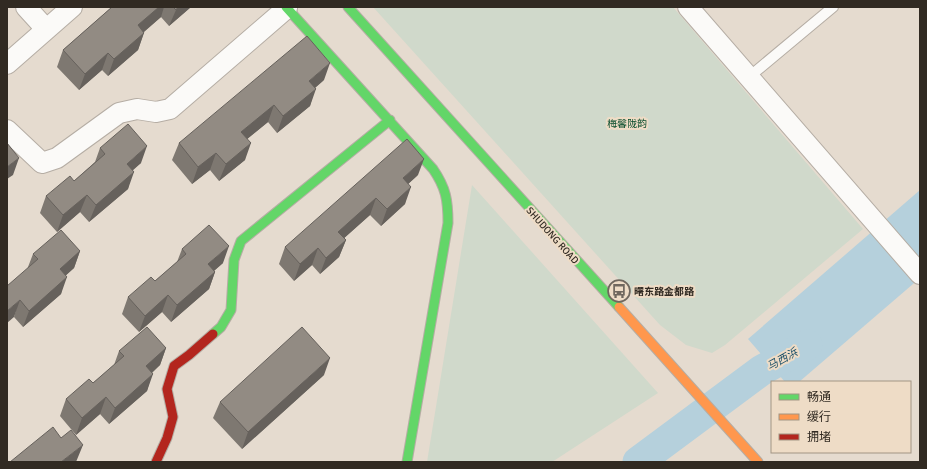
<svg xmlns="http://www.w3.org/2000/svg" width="927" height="469" font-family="Signika,'Noto Sans SC',sans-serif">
  <rect width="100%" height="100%" fill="#e5dbcf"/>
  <path fill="#d0d9cb" d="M373,7H673L863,229L725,345L712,353L686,345L660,325Z
    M472,185L658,393L552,462H427Z"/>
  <path fill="#b5d0dc" d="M920,190V278L799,382H785L748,339Z"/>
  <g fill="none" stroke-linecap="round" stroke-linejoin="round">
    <path stroke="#b5d0dc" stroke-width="31" d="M638,462L762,370L807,345"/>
    <g stroke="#b5ada4" stroke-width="12">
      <path id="lane" d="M749,77L833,7"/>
    </g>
    <g stroke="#b5ada4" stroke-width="22">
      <path id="street" d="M26,7L46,29
        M688,7L920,274
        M7,64L72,7
        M7,130L42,163L57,158L119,113L137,109L156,112L170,109L287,8"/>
    </g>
    <g stroke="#b5ada4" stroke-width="11">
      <path id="fast" d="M286,7L433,169C446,188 448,200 448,223L407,462
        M348,7L619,307
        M213,334L221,327L231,310L234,260L241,241L390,120"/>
    </g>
    <g stroke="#b5ada4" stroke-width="11">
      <path id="slow" d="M619,307L758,462"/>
    </g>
    <g stroke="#b5ada4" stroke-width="11">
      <path id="jam" d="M156,462L167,438L173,417L167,389L174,366L189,355L213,334"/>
    </g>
    <use href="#lane" stroke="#fbfaf8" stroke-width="10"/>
    <use href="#street" stroke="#fbfaf8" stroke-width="20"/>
    <use href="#fast" stroke="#63d668" stroke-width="9"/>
    <use href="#slow" stroke="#ff974d" stroke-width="9"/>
    <use href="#jam" stroke="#b3261e" stroke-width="9"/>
  </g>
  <path fill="#7e7871" d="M112,7H191L169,26L161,17L144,32L138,50L108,76L102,70L79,90L57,67L63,50Z
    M324,80L315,88L310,106L277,133L268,122L247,139L245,160L219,181L210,170L192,184L172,160L179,143Z
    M100,148L141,163L132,170L128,189L89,222L80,212L57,232L40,213L46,196L74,181L95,162Z
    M418,175L408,184L405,204L381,226L370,215L344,238L346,240L339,257L320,274L312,265L294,281L279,264L285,247Z
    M182,249L223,263L214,271L215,272L209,289L171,322L162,312L139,332L122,314L128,297L155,281L177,262Z
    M80,251L74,268L65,276L61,294L23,327L14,317L28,267L33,254Z
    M166,348L160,365L152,373L147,391L109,424L100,414L76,435L60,416L66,399L93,383L114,365L119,351Z
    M324,375L242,449L213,418L220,402Z"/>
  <path fill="#66615c" d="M159,7H164L161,17L132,42L138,25Z
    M178,7H191L169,26L176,10Z
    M144,33L138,50L108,76L114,59Z
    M108,53L102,70L79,90L85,74Z
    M330,63L324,80L303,98L309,81Z
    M316,89L310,106L277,133L283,116Z
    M274,105L268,122L235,149L241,132Z
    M251,143L245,160L219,181L226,164Z
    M147,146L141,163L121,181L127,164Z
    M216,153L210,170L192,184L198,167Z
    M19,158L13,175L7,179V167Z
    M424,159L418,175L396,195L403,178Z
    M134,172L128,189L89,222L96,205Z
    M411,187L405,204L381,226L387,209Z
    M87,195L80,212L57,232L63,215Z
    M376,198L370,215L332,249L338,232Z
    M346,240L339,257L320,274L326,258Z
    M229,246L223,263L202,281L208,264Z
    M318,248L312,265L294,281L300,264Z
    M80,251L74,268L54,286L60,269Z
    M215,272L209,289L171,322L177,305Z
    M67,277L61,294L23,327L29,311Z
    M168,295L162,312L139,332L145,316Z
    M20,300L14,317L7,323V311Z
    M166,348L160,365L140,383L146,366Z
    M330,358L324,375L242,449L248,432Z
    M153,374L147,391L109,424L115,408Z
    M106,397L100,414L76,435L82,418Z
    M83,445L76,462H61Z"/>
  <path fill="#928b83" stroke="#66615c" d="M112,7H159L138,25L144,33L114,59L108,53L85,74L63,50Z
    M173,7H178L176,10Z
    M307,36L330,63L309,81L316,89L283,116L274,105L241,132L251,143L226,164L216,153L198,167L179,143Z
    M128,124L147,146L127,164L134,172L96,205L87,195L63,215L46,196L70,176L74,181L105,154L100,148Z
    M407,139L424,159L403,178L411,187L387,209L376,198L338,232L346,240L326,258L318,248L300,264L285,247Z
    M7,143L19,158L7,167Z
    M209,225L229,246L208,264L215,272L177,305L168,295L145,316L128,297L151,277L155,281L186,254L182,249Z
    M61,230L80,251L60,269L67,277L29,311L20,300L7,311V286L38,259L33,254Z
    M147,327L166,348L146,366L153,374L115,408L106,397L82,418L66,399L89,379L93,383L124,356L119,351Z
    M302,327L330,358L248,432L220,402Z
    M53,427L61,438L71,430L83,445L61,462H10Z"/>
  <defs>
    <g id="bus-ring" transform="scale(1.15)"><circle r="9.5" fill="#eedcc6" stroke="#70685f" stroke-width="1.5"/><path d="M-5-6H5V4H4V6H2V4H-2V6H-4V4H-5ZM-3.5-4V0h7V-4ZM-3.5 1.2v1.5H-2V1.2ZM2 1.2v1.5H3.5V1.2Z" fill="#70685f"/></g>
  </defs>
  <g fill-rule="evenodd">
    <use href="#bus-ring" x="619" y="291"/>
  </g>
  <g text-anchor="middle" stroke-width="4" stroke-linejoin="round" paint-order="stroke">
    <g font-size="10" fill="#084d2d" stroke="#eedcc6">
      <text x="627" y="127">梅馨陇韵</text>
    </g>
    <g font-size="10" fill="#312a22" stroke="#eedcc6">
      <text transform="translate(553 235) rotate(48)" y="4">SHUDONG ROAD</text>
    </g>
    <g font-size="10" font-weight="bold" fill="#312a22" stroke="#eedcc6" text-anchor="start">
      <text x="634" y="295">曙东路金都路</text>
    </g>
    <g font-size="11" font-style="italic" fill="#1c5068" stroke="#eedcc6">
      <text transform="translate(782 359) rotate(-29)" y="4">马西浜</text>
    </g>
  </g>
  <rect width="927" height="469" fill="none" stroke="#312a22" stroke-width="16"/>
  <rect x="771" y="381" width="140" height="72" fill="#eedcc6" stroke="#a29584"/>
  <rect x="779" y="394" width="20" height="6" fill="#63d668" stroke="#a29584"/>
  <text x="807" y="401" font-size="12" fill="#312a22">畅通</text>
  <rect x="779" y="414" width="20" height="6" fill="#ff974d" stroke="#a29584"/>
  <text x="807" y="421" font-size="12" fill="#312a22">缓行</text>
  <rect x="779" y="434" width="20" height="6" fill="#b3261e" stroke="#a29584"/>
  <text x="807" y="441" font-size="12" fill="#312a22">拥堵</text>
</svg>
